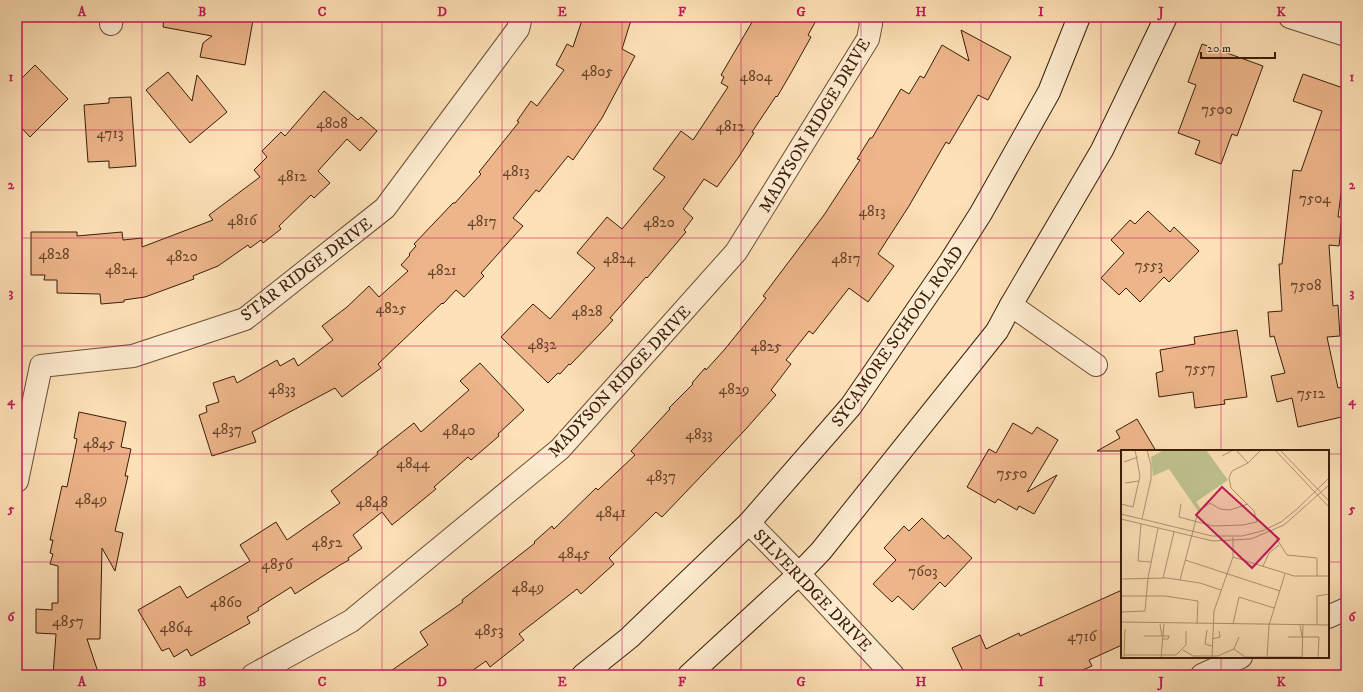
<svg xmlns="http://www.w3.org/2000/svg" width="1363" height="692" font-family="'IM FELL DW Pica',serif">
  <rect width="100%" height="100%" fill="#fee1b7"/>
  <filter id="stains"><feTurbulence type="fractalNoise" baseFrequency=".005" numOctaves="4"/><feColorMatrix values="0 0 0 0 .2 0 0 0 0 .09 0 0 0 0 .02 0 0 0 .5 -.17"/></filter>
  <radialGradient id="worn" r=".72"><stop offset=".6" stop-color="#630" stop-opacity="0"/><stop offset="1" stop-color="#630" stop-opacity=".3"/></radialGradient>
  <path fill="#edb68a" stroke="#3a1d0a" d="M164,17H240L253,20L245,65L200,57L203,43L212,36L163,27Z
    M583,17H632L622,49L635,56L602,118L573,160L568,156L539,192L536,190L513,218L523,226L481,273L484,276L464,297L456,290L443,304L442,303L378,364L381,368L342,397L335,388L252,432L256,442L212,456L199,415L207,412L206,406L219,402L213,383L234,376L237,383L277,360L280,366L294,358L298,366L333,340L322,326L347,307L369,286L379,297L408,271L401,265L410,255L409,254L416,246L414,244L453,203H455L481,174L479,172L519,122L517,121L531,101L537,106L564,70L556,65L567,44L573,47Z
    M755,17H818L808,35L811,37L791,73L777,97L776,96L752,132L754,133L738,158L717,187L704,179L683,209L693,218L684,230L686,232L647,278L646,277L610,318L613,320L600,334L570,365L569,364L560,374L558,373L548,383L501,337L533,304L550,319L595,268L577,253L607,217L622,229L665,177L653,169L681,131L693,140L728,87L721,83L724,77L721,75Z
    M961,30L1011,57L988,100L978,95L949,144L946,142L909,206L878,254L894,266L868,302L849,288L813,334L809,331L786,360L791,364L771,390L776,395L745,430L662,517L656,512L609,558L614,564L581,594L577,589L519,634L524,640L490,667L486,661L466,675H385L428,645L420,632L463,602L462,600L535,543L534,542L552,526L554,529L596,488L598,490L635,455L631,451L670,409L669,408L693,384L692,383L705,368L706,370L725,349L766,298L763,296L824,215L860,160L857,159L870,138H872L901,89L909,94L920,76L924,78L942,45L969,61Z
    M1202,44L1263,66L1237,136L1232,134L1221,164L1195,154L1200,141L1178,133L1196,85L1188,82Z
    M35,65L68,99L30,137L17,123V83Z
    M168,72L192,101L197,75L227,112L190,143L146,90Z
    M1303,74L1346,89V155L1338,217H1342L1339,246L1329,245L1333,306L1338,305L1340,336L1327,337L1338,388L1346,386V416L1298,427L1292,398L1277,402L1271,376L1285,373L1274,336L1270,337L1268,312L1282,311L1279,264H1282L1293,170L1301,171L1322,111L1293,101Z
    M324,91L358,120L361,117L377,131L360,151L347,139L318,171L330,183L314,198L311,195L279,226L281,229L263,243L261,240L250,248L248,245L218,266L193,276L194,279L145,297L124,300V302L101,304L100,294L57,293V280H44L45,275H31V232H77V236L122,232L123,240L142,238V247L213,220L209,215L260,177L254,170L267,157L262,151L281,132L285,136Z
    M131,97L136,166L109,168V161L88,162L84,105L109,103V98Z
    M1148,211L1170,232L1174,227L1199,251L1169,282L1164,277L1140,302L1126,288L1119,295L1101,278L1124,253L1111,240L1130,220L1135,224Z
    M1237,330L1247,397L1224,400L1225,404L1195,408L1193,392L1159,397L1156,373L1163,371L1160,350L1195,344L1194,337Z
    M480,363L524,410L498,434L499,436L471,460L468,457L434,487L436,489L392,525L382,512L353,535L362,548L348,558L349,560L340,565L295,594L291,587L258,608L259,610L247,617L250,623L191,656L187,649L174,657L169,648L162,651L138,610L180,586L187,598L250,561L240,545L276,522L287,540L340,503L331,491L378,454L377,452L414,423L421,432L469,390L460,381Z
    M79,412L126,422L121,447L131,449L125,476H128L115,531L123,533L115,571L102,548L100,639H87L99,675H53L56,634L36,633V609L52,610V603H58V566L50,564L53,554L50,553L53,540H50L62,486L67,487L77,439L74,438Z
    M1137,419L1156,451H1097L1120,438L1116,431Z
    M1013,423L1032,434L1037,427L1058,440L1027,492L1057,475L1034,514L1019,506L1017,510L998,499L995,503L967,487L989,449L996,453Z
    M922,518L944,539L948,535L972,558L945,587L940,582L913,610L898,596L892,602L873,584L896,560L884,548L904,526L909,531Z
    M1122,590V645L1089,660L1092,666L1071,675H965L952,648L980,635L986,649L1019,633L1020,636Z"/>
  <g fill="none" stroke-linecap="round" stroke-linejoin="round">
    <g stroke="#6b4e35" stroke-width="24">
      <path id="minor" d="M1290,17L1346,35
        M111,24L112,17
        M1011,305L1096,365
        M17,481L41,366L133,356L245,319L385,208L518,29L521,17
        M749,523L799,574L893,675
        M1328,617L1346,609
        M253,675L351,621L560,449L736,252L868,39L871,24L869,17
        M1202,675L1241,657"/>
    </g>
    <g stroke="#3a1d0a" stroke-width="24">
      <path id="secondary" d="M583,675L629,638L749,523L851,406L950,262L981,213L1049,92L1079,17
        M689,675L799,574L821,551L997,331L1011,305L1102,150L1166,17"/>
    </g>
    <use href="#minor" stroke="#feecd0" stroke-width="22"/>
    <use href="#secondary" stroke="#feecd0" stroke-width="22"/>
  </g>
  <path fill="none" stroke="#c2185b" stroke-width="1" stroke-opacity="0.55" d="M142,17V675M262,17V675M382,17V675M502,17V675M622,17V675M741,17V675M861,17V675M981,17V675M1101,17V675M1221,17V451M17,130H1346M17,238H1346M17,346H1346M17,454H1122M1328,454H1346M17,562H1122M1328,562H1346M1221,657V675"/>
  <g text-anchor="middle" stroke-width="4" stroke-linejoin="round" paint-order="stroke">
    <g font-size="15" fill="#67432a">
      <text x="597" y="76">4805</text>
      <text x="756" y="81">4804</text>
      <text x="1217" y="114">7500</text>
      <text x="332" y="128">4808</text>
      <text x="730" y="131">4812</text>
      <text x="110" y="138">4713</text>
      <text x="516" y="176">4813</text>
      <text x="292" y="181">4812</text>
      <text x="1315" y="203">7504</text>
      <text x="872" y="216">4813</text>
      <text x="242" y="225">4816</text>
      <text x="482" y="226">4817</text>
      <text x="659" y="227">4820</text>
      <text x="54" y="259">4828</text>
      <text x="182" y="261">4820</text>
      <text x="619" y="263">4824</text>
      <text x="846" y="263">4817</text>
      <text x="1149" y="270">7553</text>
      <text x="121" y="274">4824</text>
      <text x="442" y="275">4821</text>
      <text x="1306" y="290">7508</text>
      <text x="391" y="313">4825</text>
      <text x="587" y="316">4828</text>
      <text x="542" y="349">4832</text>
      <text x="766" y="351">4825</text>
      <text x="1200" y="373">7557</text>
      <text x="282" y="394">4833</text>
      <text x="734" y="394">4829</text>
      <text x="1311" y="398">7512</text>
      <text x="227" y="434">4837</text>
      <text x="459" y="435">4840</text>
      <text x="699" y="439">4833</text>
      <text x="99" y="448">4845</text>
      <text x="413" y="468">4844</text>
      <text x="1012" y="478">7550</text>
      <text x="661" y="481">4837</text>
      <text x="91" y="504">4849</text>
      <text x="372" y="507">4848</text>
      <text x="611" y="517">4841</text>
      <text x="327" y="547">4852</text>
      <text x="574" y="558">4845</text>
      <text x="277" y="569">4856</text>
      <text x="923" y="576">7603</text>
      <text x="528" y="592">4849</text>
      <text x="226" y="607">4860</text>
      <text x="68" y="626">4857</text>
      <text x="176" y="632">4864</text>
      <text x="489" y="635">4853</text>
      <text x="1082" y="641">4716</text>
    </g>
    <g font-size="17" fill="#3a1d0a" stroke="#feecd0">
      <text transform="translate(814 125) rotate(-59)" y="6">MADYSON RIDGE DRIVE</text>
      <text transform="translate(306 269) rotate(-37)" y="6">STAR RIDGE DRIVE</text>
      <text transform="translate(897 336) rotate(-55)" y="6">SYCAMORE SCHOOL ROAD</text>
      <text transform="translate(619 381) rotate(-47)" y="6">MADYSON RIDGE DRIVE</text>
      <text transform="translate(813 590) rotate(46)" y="6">SILVERIDGE DRIVE</text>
    </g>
  </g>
  <g transform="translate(1121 450)">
    <rect width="208" height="208" fill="#fee1b7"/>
    <path d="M43,0H85L107,30L75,52L80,59L77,61L48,19L32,26L30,7Z" fill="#bfc38f"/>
    <path fill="none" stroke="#b09372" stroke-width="1" d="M115,0L127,13M154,0L208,57M159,0L208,51M101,6L112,0M3,12L17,7M4,33L18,31M0,54L12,57L19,26L14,0M60,54L58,67L92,76L122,75L136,72L133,61L110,38L108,28L111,21L127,13L140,0M0,64L91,86H121L141,81L160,72L176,59L208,28M0,69L92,91L130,89L163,75L208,35M21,69L30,29V15L26,0M20,74L17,111L30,112M150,80L166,105L196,108V126M0,89V121M112,107L173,126H208M64,110L159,141M142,116L148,103L158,95M42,128L53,82M0,129L46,128L79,133L100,140M59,130L77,62L89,53L99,59L109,60L127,54M0,146H44L77,151L76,174M0,162L24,161L27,128L37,78M0,172L208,175M39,174L41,186M112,174L118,147L153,158M179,175L181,187M196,175V146L208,144M86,180L84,194L91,196M23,186H48L47,189H41M167,187H198L197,208M91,189L99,187L98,181M113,199L124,207H181M62,200L72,206H97L113,199L118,187M3,205H55L65,195V181M91,207L93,161L112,107V87M3,208L4,179M40,208L43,174M146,208L148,175L164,124M181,208L182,175"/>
    <path fill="#c2185b" fill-opacity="0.15" stroke="#c2185b" stroke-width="2" d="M101,37L158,89L131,118L75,65Z"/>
    <rect width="208" height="208" fill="none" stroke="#3a1d0a" stroke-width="2"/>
  </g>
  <rect width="1363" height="692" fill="none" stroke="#fee1b7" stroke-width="44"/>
  <path d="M1201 52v6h74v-6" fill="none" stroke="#3a1d0a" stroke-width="2"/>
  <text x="1207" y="52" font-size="12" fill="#3a1d0a" stroke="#feecd0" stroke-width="3" paint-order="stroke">20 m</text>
  <rect x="22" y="22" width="1319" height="648" fill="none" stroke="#c2185b" stroke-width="1.5"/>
  <g font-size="13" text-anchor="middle" font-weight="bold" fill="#c2185b">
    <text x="82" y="16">A</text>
    <text x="202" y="16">B</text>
    <text x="322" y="16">C</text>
    <text x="442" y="16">D</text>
    <text x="562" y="16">E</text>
    <text x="682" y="16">F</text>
    <text x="801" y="16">G</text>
    <text x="921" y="16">H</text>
    <text x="1041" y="16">I</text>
    <text x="1161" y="16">J</text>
    <text x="1281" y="16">K</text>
    <text x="11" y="81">1</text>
    <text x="1352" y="81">1</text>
    <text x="11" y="189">2</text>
    <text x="1352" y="189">2</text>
    <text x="11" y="297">3</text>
    <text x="1352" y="297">3</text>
    <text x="11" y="405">4</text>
    <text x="1352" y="405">4</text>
    <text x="11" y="513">5</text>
    <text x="1352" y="513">5</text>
    <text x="11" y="621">6</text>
    <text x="1352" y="621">6</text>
    <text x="82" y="686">A</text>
    <text x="202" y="686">B</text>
    <text x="322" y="686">C</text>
    <text x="442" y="686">D</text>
    <text x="562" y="686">E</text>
    <text x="682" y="686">F</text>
    <text x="801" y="686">G</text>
    <text x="921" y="686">H</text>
    <text x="1041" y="686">I</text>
    <text x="1161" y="686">J</text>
    <text x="1281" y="686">K</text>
  </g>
  <rect width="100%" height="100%" filter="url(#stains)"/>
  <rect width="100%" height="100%" fill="url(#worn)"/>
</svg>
